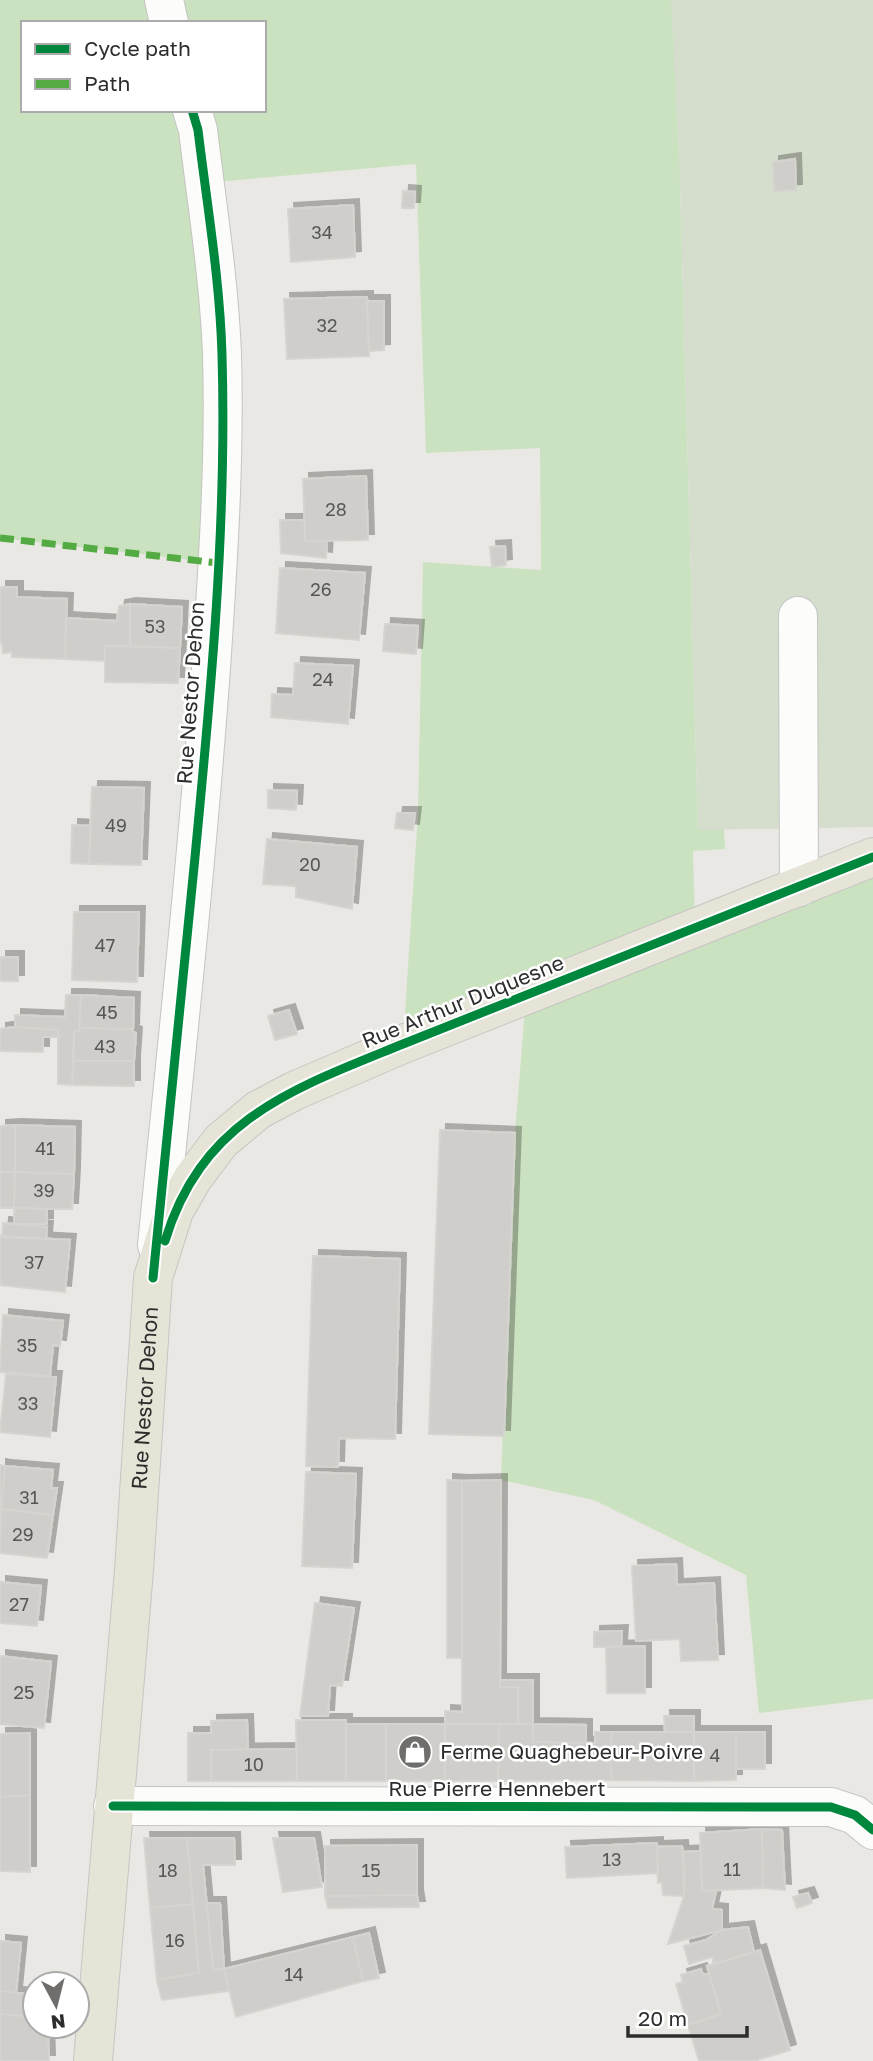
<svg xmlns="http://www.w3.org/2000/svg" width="873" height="2061" font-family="'Golos Text',sans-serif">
  <defs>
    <filter id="shadow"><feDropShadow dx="6" dy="-6" stdDeviation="0" flood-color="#0004"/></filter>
  </defs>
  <rect width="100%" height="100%" fill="#eae8e4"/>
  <path fill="#cbe2c0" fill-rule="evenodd" d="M0,0H873L680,183L698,829H724L725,849L693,851L695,928L873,857V1699L759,1713L746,1575L594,1500L501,1480L515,1133L526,996L403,1044L418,813L423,562L541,570L540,448L426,453L416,164L205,183L218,563L0,538ZM23,23H264V110H23Z"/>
  <path fill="#d5decd" d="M671,0H873V827L698,830L680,183Z"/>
  <path fill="#cfceca" stroke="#d5d4d0" stroke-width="2" filter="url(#shadow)" d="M795,159L796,190L774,191L773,162Z
    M403,191L415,192L414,208H402Z
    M353,205L355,257L291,262L288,209Z
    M367,297L369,356L287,359L284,299Z
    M367,301H384V350L369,351Z
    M366,476L368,540L305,541L303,479Z
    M280,520H305V541H327L326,558L281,553Z
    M505,546L506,565L492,567L490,547Z
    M280,568L365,573L359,640L276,633Z
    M0,587H17V597L67,599L65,659L12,657V652L3,653L2,643L0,642Z
    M130,604L182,607L180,648L130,646Z
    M130,604V646H105V661L65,659L66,618L117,621L119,606Z
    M385,624L418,626L416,654L383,651Z
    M105,646L180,648L178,683L105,682Z
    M295,663L353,666L348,724L271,717L272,694L293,695Z
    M92,787L144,788L141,865L89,864Z
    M268,790L297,791L296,810L268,808Z
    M397,813H415L413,830L395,828Z
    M72,825L91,826L89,864L71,863Z
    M267,839L357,847L352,909L296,897V886L263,884Z
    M74,912H139L137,982L72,980Z
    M0,957H18V981H0Z
    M66,995H81L79,1031H74L72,1085L58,1084V1030L15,1027V1015L65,1017Z
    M81,995L134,998L133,1029L79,1028Z
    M289,1010L297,1034L275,1040L268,1016Z
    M15,1027L58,1030L59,1037H43V1052L0,1051V1029Z
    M79,1028L133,1029L132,1031L136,1033L134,1061H74V1031H79Z
    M74,1061H134V1086L72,1085Z
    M15,1125V1172H0V1126Z
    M15,1125L75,1127L74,1174L15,1172Z
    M440,1130L515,1133L504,1436L429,1434Z
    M0,1172H15L14,1208H0Z
    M15,1172L74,1174L72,1209L14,1208Z
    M14,1208L47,1209V1224H14Z
    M3,1223L47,1227L46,1239L2,1237Z
    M0,1236L70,1240L65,1292L0,1285Z
    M313,1256L400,1259L395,1439L339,1438L338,1467L306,1466Z
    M3,1315L63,1321L60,1346L53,1345L50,1376L0,1372Z
    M6,1374L56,1377L50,1437L0,1432Z
    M0,1465L5,1466L1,1509L0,1508Z
    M5,1466L53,1470L51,1488H57L53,1515L1,1509Z
    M306,1472L356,1474L352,1568L302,1566Z
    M447,1480L462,1481V1658H447Z
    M501,1480L500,1687H518V1724H445V1711L462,1712V1481Z
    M1,1509L53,1515L47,1558L0,1553Z
    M676,1564L677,1585L714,1583L718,1660L681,1661L680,1639L636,1641L632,1566Z
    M0,1582L41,1586L37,1626L0,1623Z
    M315,1603L354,1608L342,1686L330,1685L328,1716H300Z
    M622,1631L621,1647H594V1632Z
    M645,1646V1693H607L606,1647Z
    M0,1656L51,1662L44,1728L0,1724Z
    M500,1680H533V1724H518V1687H500Z
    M664,1716H694V1732H665Z
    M247,1720L248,1749L211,1750V1781H188V1733H211V1721Z
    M296,1720H346V1781H297Z
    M346,1724H386V1781H346Z
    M386,1724H445V1781H386Z
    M445,1724H499L498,1781H445Z
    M499,1724H533V1742L595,1743V1732H611V1780L498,1781Z
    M533,1724L586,1725V1743L533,1742Z
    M611,1732H694V1781L611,1780Z
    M694,1732H736V1780L694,1781Z
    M736,1732H765V1769H736Z
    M30,1733V1795L0,1797V1734Z
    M297,1749V1781H211V1750Z
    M30,1795V1872L0,1871V1797Z
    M762,1829L782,1830L785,1890L763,1888Z
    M762,1829L763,1888L702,1891L700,1833Z
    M144,1838H187L193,1904L150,1908Z
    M187,1838H234L235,1865H203L213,1970L224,1969L229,1991L162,2000L157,1980L199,1973Z
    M273,1838H314L322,1887L283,1892Z
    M657,1843L658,1873L567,1878L565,1847Z
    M417,1845V1895L325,1896V1846Z
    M682,1846L685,1879L684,1896L663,1895L662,1882L658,1883L657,1847Z
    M701,1851L702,1891H716L712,1909L722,1910V1930L668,1944L684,1896L683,1852Z
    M808,1893L812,1903L797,1908L793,1897Z
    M417,1895L419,1907L328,1908L325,1896Z
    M207,1903H220L224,1969L213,1970Z
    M193,1904L199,1973L157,1980L150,1908Z
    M748,1927L754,1952L715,1964L712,1957L689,1964L684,1946L706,1940L722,1930Z
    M369,1933L379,1978L363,1981L353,1937Z
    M353,1937L363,1981L236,2017L224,1969Z
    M0,1941L21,1943L16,1993L0,1991Z
    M760,1950L790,2050L754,2061H699L688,2025L721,2014L707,1966Z
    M701,1969L703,1975L709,1973L721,2014L688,2025L676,1984L683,1982L681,1975Z
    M0,1991L35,1995V2017L0,2014Z
    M0,2014L35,2017V2026H48L49,2061H0Z"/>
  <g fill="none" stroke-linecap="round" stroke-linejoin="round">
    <g stroke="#c4c4c3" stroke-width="40">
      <path id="minor" d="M164,0L169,23
        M798,616L799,887
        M157,1245C176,1053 197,861 211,668C218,564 225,459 222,354C219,279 207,205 198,130L192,110
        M113,1806L831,1807L855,1815L873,1830"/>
    </g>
    <g stroke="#c6c5c3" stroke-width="40">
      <g id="major">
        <path id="s1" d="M93,2061L134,1570L153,1278L174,1211L193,1178L221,1141L258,1110L294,1091L403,1044L873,857"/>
      </g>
    </g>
    <use href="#minor" stroke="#fcfcfb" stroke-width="38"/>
    <use href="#major" stroke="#e6e4d7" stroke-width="38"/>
    <path stroke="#54ab44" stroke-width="7" stroke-dasharray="14 7" stroke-linecap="butt" d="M0,538L218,563"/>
    <g stroke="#fff" stroke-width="13">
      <path id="cycleway" d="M165,1241C202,1118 295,1088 403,1044L873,857
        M153,1278C167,1138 181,998 195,857C211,691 227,522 222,355C220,280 207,205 198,130L192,110
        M113,1806L831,1807L855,1815L873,1830"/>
    </g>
    <use href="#cycleway" stroke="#00873e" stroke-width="9"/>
  </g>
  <defs>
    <g id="shop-disc" transform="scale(1.75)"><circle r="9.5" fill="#6f6e6d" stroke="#fff"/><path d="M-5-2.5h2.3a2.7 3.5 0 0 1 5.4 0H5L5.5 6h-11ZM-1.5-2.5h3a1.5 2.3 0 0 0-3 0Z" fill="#fff"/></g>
  </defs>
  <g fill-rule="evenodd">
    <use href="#shop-disc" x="415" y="1752"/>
  </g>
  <g text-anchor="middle" stroke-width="5" stroke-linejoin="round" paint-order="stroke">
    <g font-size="18" fill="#575756">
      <text x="322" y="239">34</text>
      <text x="327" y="332">32</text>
      <text x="336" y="516">28</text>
      <text x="321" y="596">26</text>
      <text x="155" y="633">53</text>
      <text x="323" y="686">24</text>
      <text x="116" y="832">49</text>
      <text x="310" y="871">20</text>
      <text x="105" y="952">47</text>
      <text x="107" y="1019">45</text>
      <text x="105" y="1053">43</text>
      <text x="45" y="1155">41</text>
      <text x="44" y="1197">39</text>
      <text x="34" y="1269">37</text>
      <text x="27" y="1352">35</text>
      <text x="28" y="1410">33</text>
      <text x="29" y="1504">31</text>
      <text x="23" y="1541">29</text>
      <text x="19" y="1611">27</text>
      <text x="24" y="1699">25</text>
      <text x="715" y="1762">4</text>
      <text x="254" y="1771">10</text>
      <text x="612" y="1866">13</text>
      <text x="732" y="1876">11</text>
      <text x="168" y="1877">18</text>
      <text x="371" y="1877">15</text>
      <text x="175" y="1947">16</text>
      <text x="294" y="1981">14</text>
    </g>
    <g font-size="21" fill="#2d2d2d" stroke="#fff">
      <text transform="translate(191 693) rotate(-86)" y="7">Rue Nestor Dehon</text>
      <text transform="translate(463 1002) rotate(-22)" y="7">Rue Arthur Duquesne</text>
      <text dy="7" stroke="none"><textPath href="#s1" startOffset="665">Rue Nestor Dehon</textPath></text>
      <text x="497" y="1796">Rue Pierre Hennebert</text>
    </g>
    <g font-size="21" fill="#2d2d2d" stroke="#fff" text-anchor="start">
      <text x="440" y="1759">Ferme Quaghebeur-Poivre</text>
    </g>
  </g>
  <rect x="21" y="21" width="245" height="91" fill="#ffffff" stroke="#ababab" stroke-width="2"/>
  <rect x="35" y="44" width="35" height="10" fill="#00873e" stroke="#ababab" stroke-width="2"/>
  <text x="84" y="56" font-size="21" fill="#2d2d2d">Cycle path</text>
  <rect x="35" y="79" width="35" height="10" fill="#54ab44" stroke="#ababab" stroke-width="2"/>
  <text x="84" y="91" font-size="21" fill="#2d2d2d">Path</text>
  <g transform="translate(56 2005) rotate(173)"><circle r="33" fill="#ffffff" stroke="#ababab" stroke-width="2"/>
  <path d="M0-5L12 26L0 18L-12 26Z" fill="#6f6e6d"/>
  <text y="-10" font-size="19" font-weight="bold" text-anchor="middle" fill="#2d2d2d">N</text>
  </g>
  <path d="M628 2026v10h119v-10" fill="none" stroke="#2d2d2d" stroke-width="3.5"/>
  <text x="638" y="2026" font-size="21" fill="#2d2d2d" stroke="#ffffff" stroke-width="5" paint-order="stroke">20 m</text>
</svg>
